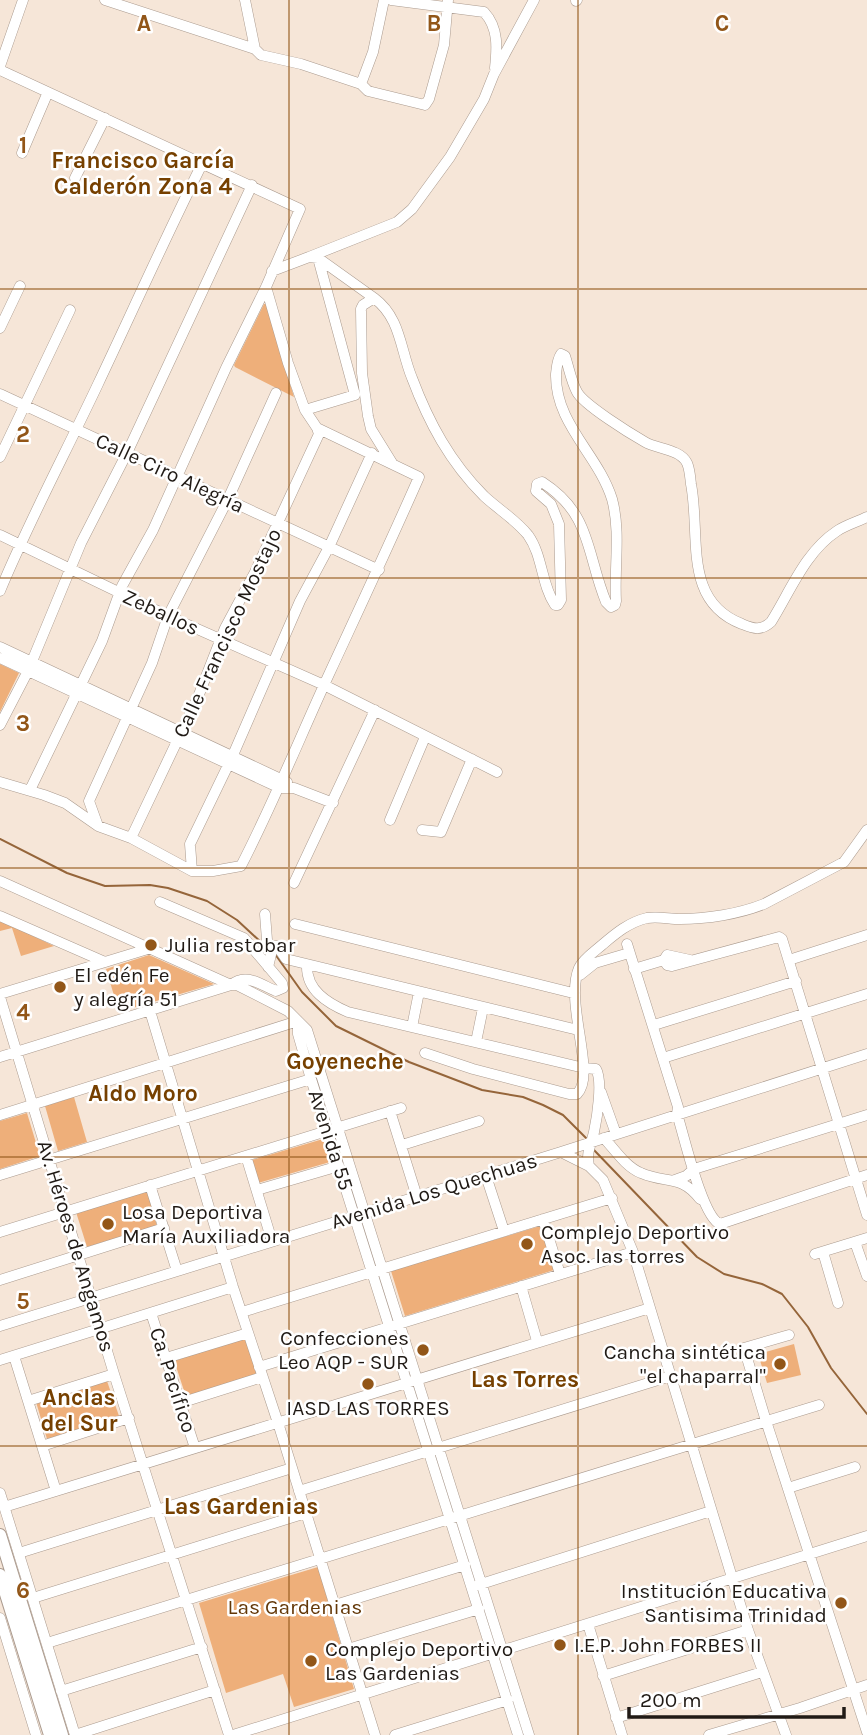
<svg xmlns="http://www.w3.org/2000/svg" width="867" height="1735" font-family="Karla,sans-serif">
  <rect width="100%" height="100%" fill="#f6e6d8"/>
  <path fill="#eeaf7a" d="M264,304H267L294,397L235,367L234,365Z
    M0,664L19,673L0,712Z
    M0,920L54,946L21,956L12,928L0,931Z
    M149,955L214,984L119,1012L106,969Z
    M74,1097L87,1142L58,1151L45,1106Z
    M27,1113L40,1156L0,1169V1121Z
    M323,1139L330,1162L258,1183L252,1160Z
    M147,1191L157,1226L87,1247L76,1212Z
    M540,1226L554,1270L405,1316L391,1271Z
    M246,1338L257,1374L186,1397L174,1360Z
    M794,1344L801,1375L767,1383L758,1354Z
    M107,1381L119,1416L47,1439L36,1402Z
    M318,1567L354,1689L294,1707L283,1674L226,1693L199,1603Z"/>
  <g fill="none" stroke-linecap="round" stroke-linejoin="round">
    <path stroke="#95653a" stroke-width="2" d="M0,839L67,873L105,886L150,885L168,888L207,901L237,920L263,944
      M275,954L302,992L336,1026L409,1062L482,1090L523,1097L543,1105L563,1115L586,1138
      M593,1149L697,1257L724,1274L762,1284L782,1294L808,1327L831,1368L867,1414"/>
    <g stroke="#ab9b8f" stroke-width="11">
      <path id="minor" d="M105,0L255,49L261,55L301,64L361,84L368,91L425,105L429,99L444,45L448,0
        M245,0L255,49
        M391,0L484,12C499,28 497,49 495,68
        M576,1L577,0
        M0,66L23,0
        M0,70L300,209L266,287L226,368L153,530L122,586L102,641L30,790
        M361,84L373,52L384,0
        M22,153L48,92
        M75,178L105,118
        M309,257L397,222L412,209L450,157L484,99L494,74L534,0
        M272,271L309,257L318,258L374,298
        M0,328L20,286
        M0,394L379,570
        M305,410L355,395L318,258
        M0,457L70,310
        M392,463L371,429L368,416L362,373L361,309L363,305L374,298C401,318 400,349 412,378C429,423 450,462 484,496C498,509 516,520 528,535C543,556 541,584 555,605H558L561,600L559,524L551,504L536,491L537,484L542,482C592,514 586,553 606,602L611,607L615,605L616,601C614,568 621,532 612,499C598,454 555,424 556,374C557,366 557,360 561,354L565,356C569,368 571,381 577,392C584,405 631,434 645,442C657,449 680,449 687,463C690,470 690,477 691,484C701,536 682,601 742,624C754,629 761,631 771,622C790,592 805,552 837,531C846,525 857,522 867,517
        M0,535L168,616L324,685L497,772
        M0,591C29,521 65,454 98,384C133,310 166,236 203,162
        M0,647L287,782
        M0,658L280,788H294L333,803
        M0,725L28,671L81,543L127,453L252,185
        M0,782L44,795L65,803L98,826L131,838L192,871H213L241,866C274,802 300,737 330,672C360,607 390,543 419,477L317,428L305,410L288,363L266,287
        M390,820L425,737
        M98,826L89,801L152,663L168,616L228,499L276,393
        M422,830L441,832L472,759
        M131,838L198,697L225,628L255,572L319,434L317,428
        M192,871L190,844L233,755L300,601L329,547L372,453
        M0,881L231,985H237L288,1011L307,1030L529,1735
        M294,883L375,710
        M265,914L267,940L271,949
        M0,916L105,962
        M295,924L573,993
        M627,944L678,1107L677,1114C684,1135 702,1217 720,1224L867,1175
        M664,960L667,965L672,966L779,937L782,939L867,1215
        M789,960L867,935
        M307,965C306,990 327,1003 348,1012L584,1068L596,1069C603,1081 597,1118 594,1132C591,1145 586,1152 589,1166L603,1180L633,1252L748,1630L786,1735
        M268,967L273,946H277L286,959L578,1030
        M634,969L664,960L667,955L690,960
        M580,975L595,963L629,953
        M0,994L151,948
        M0,997L114,1374L229,1735
        M150,1011L233,1287L279,1426L375,1735
        M298,1021V1034L311,1079L518,1735
        M654,1025L796,981
        M412,1027L419,992
        M476,1042L483,1008
        M425,1053L473,1069L569,1094H577C597,1074 564,1003 579,968C583,959 594,952 602,945C615,934 629,922 647,918C658,916 669,919 680,919C707,919 739,914 764,904L844,862L867,830
        M0,1057L231,985C246,972 261,985 276,991L283,988L282,983L244,938L160,902
        M663,1058L867,994
        M601,1092L616,1134
        M390,1111L417,1197
        M0,1115L298,1021
        M604,1138C615,1150 626,1167 641,1173C666,1184 681,1174 700,1199
        M402,1145L479,1121
        M561,1152L589,1166
        M246,1156L272,1241
        M0,1175L311,1079
        M486,1176L504,1231
        M675,1180L686,1176L694,1169L867,1115
        M150,1185L177,1271
        M257,1190L339,1166
        M543,1219L560,1274
        M0,1232L401,1108
        M855,1242L867,1276
        M823,1252L838,1303
        M815,1254L867,1238
        M0,1280L164,1228
        M521,1286L537,1341
        M242,1312L612,1198
        M151,1313L195,1448
        M0,1326L561,1152L867,1054
        M789,1335L744,1348L766,1421L867,1732
        M14,1356L56,1491
        M166,1358L248,1333
        M0,1360L233,1287
        M259,1367L633,1252
        M28,1401L114,1374
        M180,1403L262,1377
        M42,1446L129,1418
        M788,1488L855,1467
        M299,1491L671,1376
        M0,1493L75,1735
        M4,1507L650,1308
        M19,1553L292,1468
        M478,1585L711,1511
        M33,1598L306,1513
        M335,1605L465,1565
        M0,1618L36,1735
        M588,1624L622,1735
        M47,1643L819,1405
        M348,1649L479,1609
        M603,1676L748,1630
        M61,1691L202,1647
        M616,1718L762,1672
        M75,1735L215,1690
        M233,1735L867,1536
        M395,1735L508,1700
        M709,1735L800,1708L867,1685"/>
    </g>
    <g stroke="#ab9b8f" stroke-width="14">
      <path id="major" d="M0,1535L62,1735
        M0,1575L50,1735"/>
    </g>
    <use href="#minor" stroke="#fff" stroke-width="10"/>
    <use href="#major" stroke="#fff" stroke-width="12"/>
  </g>
  <path fill="none" stroke="#925618" stroke-width="2" stroke-opacity="0.55" d="M289,0V1735M578,0V1735M0,289H867M0,578H867M0,868H867M0,1157H867M0,1446H867"/>
  <g fill="#925618" stroke="#fff" stroke-width="2.5">
    <circle cx="151" cy="945" r="7"/>
    <circle cx="60" cy="987" r="7"/>
    <circle cx="108" cy="1224" r="7"/>
    <circle cx="527" cy="1244" r="7"/>
    <circle cx="423" cy="1350" r="7"/>
    <circle cx="780" cy="1364" r="7"/>
    <circle cx="368" cy="1384" r="7"/>
    <circle cx="841" cy="1603" r="7"/>
    <circle cx="560" cy="1645" r="7"/>
    <circle cx="311" cy="1661" r="7"/>
  </g>
  <g text-anchor="middle" stroke-width="5" stroke-linejoin="round" paint-order="stroke">
    <g font-size="21" fill="#201a15" stroke="#fff">
      <text transform="translate(170 473) rotate(25)" y="7">Calle Ciro Alegría</text>
      <text transform="translate(161 612) rotate(25)" y="7">Zeballos</text>
      <text transform="translate(227 633) rotate(-65)" y="7">Calle Francisco Mostajo</text>
      <text transform="translate(331 1140) rotate(72)" y="7">Avenida 55</text>
      <text transform="translate(434 1191) rotate(-17)" y="7">Avenida Los Quechuas</text>
      <text transform="translate(76 1246) rotate(73)" y="7">Av. Héroes de Angamos</text>
      <text transform="translate(173 1380) rotate(72)" y="7">Ca. Pacífico</text>
    </g>
    <g font-size="21" fill="#201a15" stroke="#fff" text-anchor="start">
      <text x="165" y="952">Julia restobar</text>
      <text x="74" y="982">El edén Fe<tspan x="74" dy="24">y alegría 51</tspan></text>
      <text x="122" y="1219">Losa Deportiva<tspan x="122" dy="24">María Auxiliadora</tspan></text>
      <text x="541" y="1239">Complejo Deportivo<tspan x="541" dy="24">Asoc. las torres</tspan></text>
      <text x="409" y="1345" text-anchor="end">Confecciones<tspan x="409" dy="24">Leo AQP - SUR</tspan></text>
      <text x="766" y="1359" text-anchor="end">Cancha sintética<tspan x="766" dy="24">"el chaparral"</tspan></text>
      <text x="368" y="1415" text-anchor="middle">IASD LAS TORRES</text>
      <text x="827" y="1598" text-anchor="end">Institución Educativa<tspan x="827" dy="24">Santisima Trinidad</tspan></text>
      <text x="574" y="1652">I.E.P. John FORBES II</text>
      <text x="325" y="1656">Complejo Deportivo<tspan x="325" dy="24">Las Gardenias</tspan></text>
    </g>
    <g font-size="21" fill="#633707" stroke="#fff">
      <text x="295" y="1614">Las Gardenias</text>
    </g>
    <g font-size="23" font-weight="bold" fill="#764000" stroke="#fff">
      <text x="143" y="168">Francisco García<tspan x="143" dy="26">Calderón Zona 4</tspan></text>
      <text x="345" y="1069">Goyeneche</text>
      <text x="143" y="1101">Aldo Moro</text>
      <text x="525" y="1387">Las Torres</text>
      <text x="79" y="1405">Anclas<tspan x="79" dy="26">del Sur</tspan></text>
      <text x="241" y="1514">Las Gardenias</text>
    </g>
  </g>
  <g font-size="23" text-anchor="middle" font-weight="bold" fill="#925618" stroke="#fff" stroke-width="5" stroke-linejoin="round" paint-order="stroke">
    <text x="144" y="31">A</text>
    <text x="434" y="31">B</text>
    <text x="722" y="31">C</text>
    <text x="23" y="153">1</text>
    <text x="23" y="442">2</text>
    <text x="23" y="731">3</text>
    <text x="23" y="1020">4</text>
    <text x="23" y="1309">5</text>
    <text x="23" y="1598">6</text>
  </g>
  <path d="M629 1707v10h215v-10" fill="none" stroke="#201a15" stroke-width="3.5"/>
  <text x="640" y="1707" font-size="21" fill="#201a15" stroke="#ffffff" stroke-width="5" paint-order="stroke">200 m</text>
</svg>
